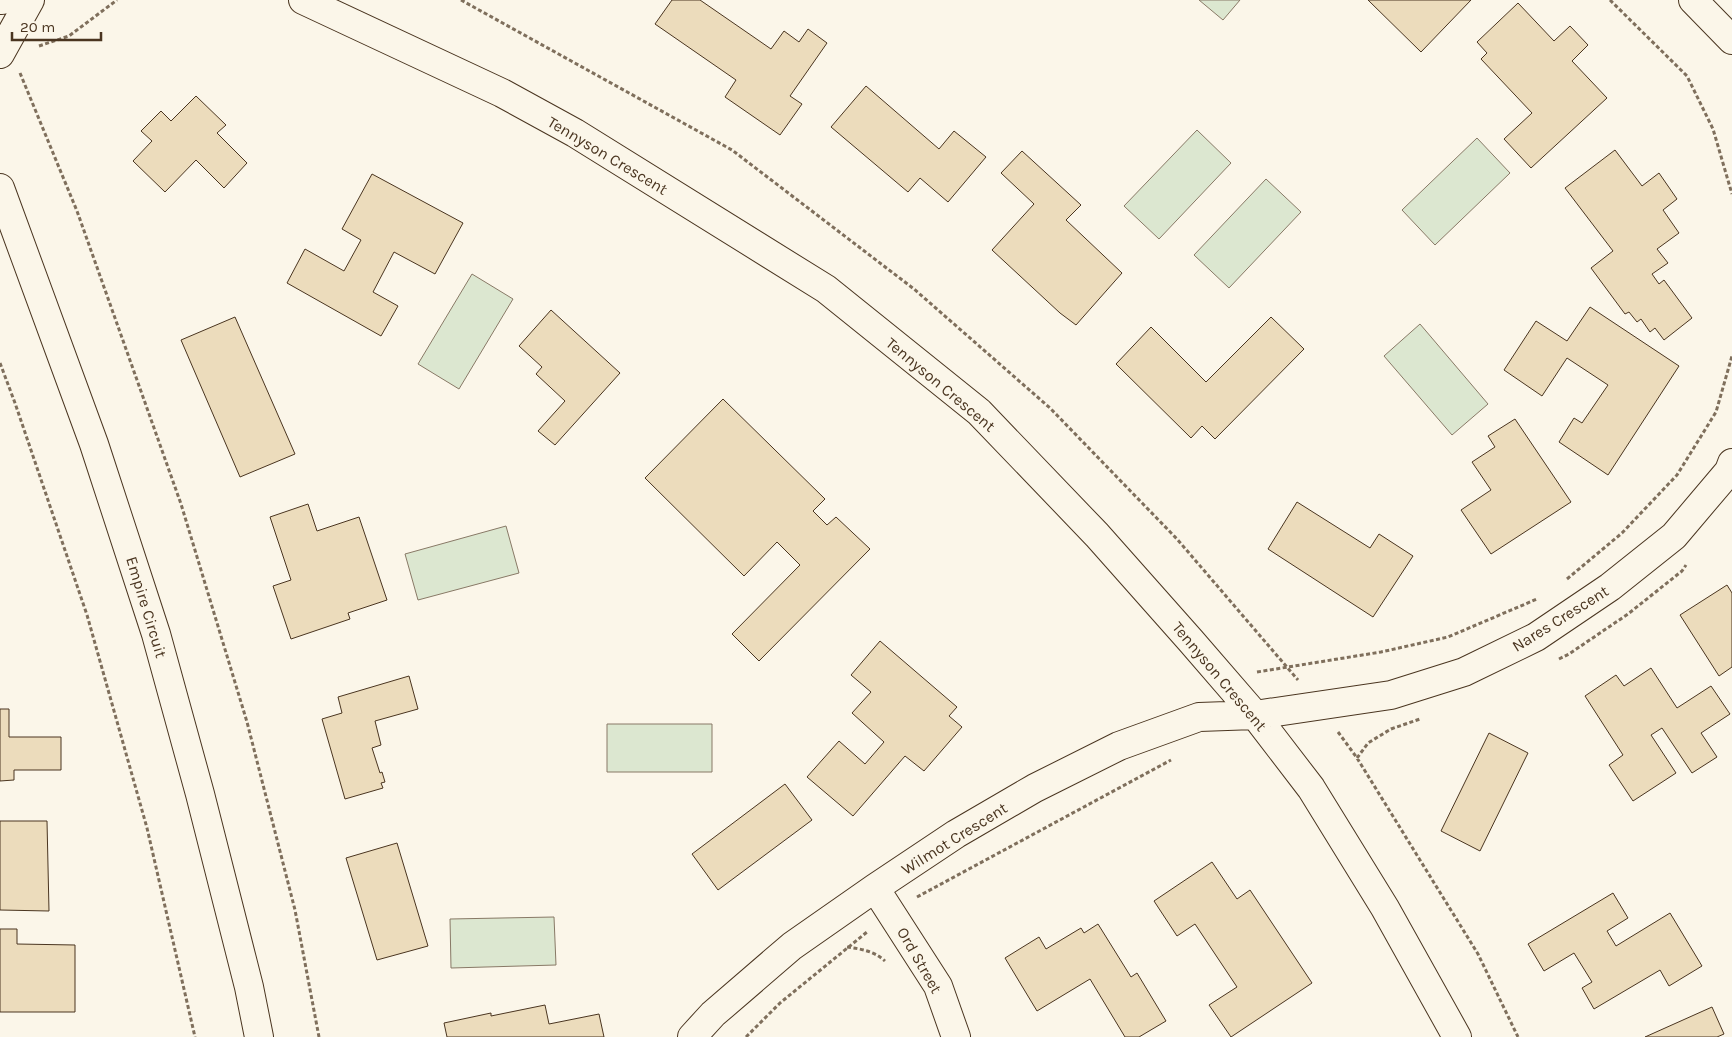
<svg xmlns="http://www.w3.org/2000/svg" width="1732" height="1037" font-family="Karla,sans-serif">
  <rect width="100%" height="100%" fill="#fbf6e9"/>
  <path fill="#dce7d0" stroke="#887966" d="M1199,0H1240L1223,20Z
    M1197,130L1231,163L1159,239L1124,206Z
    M1477,138L1510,173L1435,245L1402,210Z
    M1266,179L1301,212L1229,288L1194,255Z
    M472,274L513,299L459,389L418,364Z
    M1420,324L1488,404L1452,435L1384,356Z
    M506,526L519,573L418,600L405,554Z
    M607,724H712V772H607Z
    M554,917L556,965L451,968L450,919Z"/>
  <path fill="#ecdcbc" stroke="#4a3520" d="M672,0H700L771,49L784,31L799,42L808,29L827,43L790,96L802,104L780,135L725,97L736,80L655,24Z
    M1368,0H1471L1421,52Z
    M1518,3L1554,41L1570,26L1588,45L1572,61L1607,98L1531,168L1504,139L1532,113L1481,59L1487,53L1477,42Z
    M866,86L939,149L954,131L986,157L948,202L920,178L908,192L831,127Z
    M196,96L226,125L217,133L247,163L224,188L196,160L165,192L133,161L152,141L141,131L161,111L171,121Z
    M1615,150L1642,186L1659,173L1677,199L1663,210L1679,233L1657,249L1668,263L1652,274L1659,284L1664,280L1692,318L1664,340L1655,328L1650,332L1641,319L1637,322L1629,312L1625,314L1591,268L1613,251L1565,188Z
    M1022,151L1081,205L1066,220L1122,273L1076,325L1060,313L992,250L1034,204L1001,173Z
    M372,174L463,223L435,274L394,252L373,292L398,306L381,336L287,283L305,249L344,271L361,240L342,229Z
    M1590,307L1679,366L1608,475L1559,442L1574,418L1582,423L1608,385L1567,358L1542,396L1504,370L1536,321L1567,341Z
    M551,310L620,373L555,445L538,431L565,401L536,374L542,367L519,346Z
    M235,317L295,454L240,477L181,340Z
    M1271,317L1304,349L1215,439L1202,426L1191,438L1116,364L1151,327L1206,382Z
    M723,399L825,499L813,511L827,525L836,517L870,549L759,661L732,634L800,565L777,542L744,576L645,478Z
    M1515,419L1571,502L1491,554L1461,510L1491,490L1472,462L1495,447L1488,436Z
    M1297,502L1370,548L1379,534L1413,556L1373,617L1268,549Z
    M308,504L317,531L359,517L387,600L348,613L350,619L291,639L273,586L291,580L270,517Z
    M1727,585L1732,593V667L1719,676L1680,615Z
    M880,641L957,707L949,716L962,727L924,771L905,756L853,816L807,777L839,741L865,764L884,742L852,713L871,692L851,675Z
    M1651,668L1677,708L1711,686L1730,714L1701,733L1717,757L1692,773L1662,728L1651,735L1676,773L1633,801L1609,765L1623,755L1585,696L1616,675L1624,686Z
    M409,676L418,709L375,721L381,745L372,748L380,773L382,772L385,782L381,783L383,788L345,799L322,719L342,713L338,697Z
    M0,709H9V737H61V770H14V780L0,781Z
    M1489,733L1528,753L1480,851L1441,831Z
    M785,784L812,820L718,890L692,854Z
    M0,821H47L49,911L0,910Z
    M397,843L428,946L377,960L346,858Z
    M1212,862L1237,899L1250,890L1312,983L1231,1037L1209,1005L1237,987L1195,924L1177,936L1154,901Z
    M1613,893L1628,918L1607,931L1616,946L1670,913L1702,966L1669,986L1660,970L1594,1009L1582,988L1592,982L1574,953L1544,971L1528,944Z
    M1098,924L1131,977L1137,973L1166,1021L1139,1037H1125L1090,979L1037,1011L1005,958L1039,937L1046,949L1081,928L1084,933Z
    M0,929H17V944L75,945V1012H0Z
    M545,1005L549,1024L599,1014L604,1037H447L444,1023L491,1013V1016Z
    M1712,1007L1724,1034L1717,1037H1645Z"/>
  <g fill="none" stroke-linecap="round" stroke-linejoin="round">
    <g stroke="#4a3520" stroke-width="30">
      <path id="minor" d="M0,0H2
        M303,0L502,93L575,133L826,289L979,412L1097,535L1191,641L1255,715L1311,788L1385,908L1457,1037
        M1693,0L1732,40
        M0,54L30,0
        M0,188L94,444L156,634L200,794L249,987L259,1037
        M875,888L938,986L956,1037
        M692,1037L713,1014L792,946L875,888L956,834L1035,788L1119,746L1199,717L1255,715L1391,695L1464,672L1536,637L1610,587L1674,536L1729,471L1732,463"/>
    </g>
    <path stroke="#7f6f5c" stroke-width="3" stroke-dasharray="4 2.5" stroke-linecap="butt" d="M461,0L732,150L914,289L1050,408L1177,539L1298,680
      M1610,0L1687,76L1713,129L1732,194
      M39,46L69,36L117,0
      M20,73L77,211L181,504L247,722L295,910L319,1037
      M0,363L15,403L87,615L147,828L195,1037
      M1567,579L1622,533L1677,475L1716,412L1732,356
      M1559,659L1569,654L1628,614L1682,571L1686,565
      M1257,672L1381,652L1448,637L1537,599
      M1338,732L1357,758L1478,954L1518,1037
      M1357,758L1368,743L1391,729L1420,719
      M917,897L1171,760
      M847,947C861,949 874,951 885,961
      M746,1037L780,1003L867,932"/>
    <use href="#minor" stroke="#fbf6e9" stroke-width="28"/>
  </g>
  <g text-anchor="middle" stroke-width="4" stroke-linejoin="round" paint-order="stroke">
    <g font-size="16" fill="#4a3520" stroke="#fbf6e9">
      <text transform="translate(608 155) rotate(31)" y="6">Tennyson Crescent</text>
      <text transform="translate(941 384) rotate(40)" y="6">Tennyson Crescent</text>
      <text transform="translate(147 607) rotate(73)" y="6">Empire Circuit</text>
      <text transform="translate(1560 618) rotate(-32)" y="6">Nares Crescent</text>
      <text transform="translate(1220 676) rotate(50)" y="6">Tennyson Crescent</text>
      <text transform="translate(954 838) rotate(-32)" y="6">Wilmot Crescent</text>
      <text transform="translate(920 960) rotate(60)" y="6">Ord Street</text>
    </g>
  </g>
  <path d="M12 32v8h89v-8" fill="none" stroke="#4a3520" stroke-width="2.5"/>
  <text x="20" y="32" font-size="15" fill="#4a3520" stroke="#fbf6e9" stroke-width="4" paint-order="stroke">20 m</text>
</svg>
